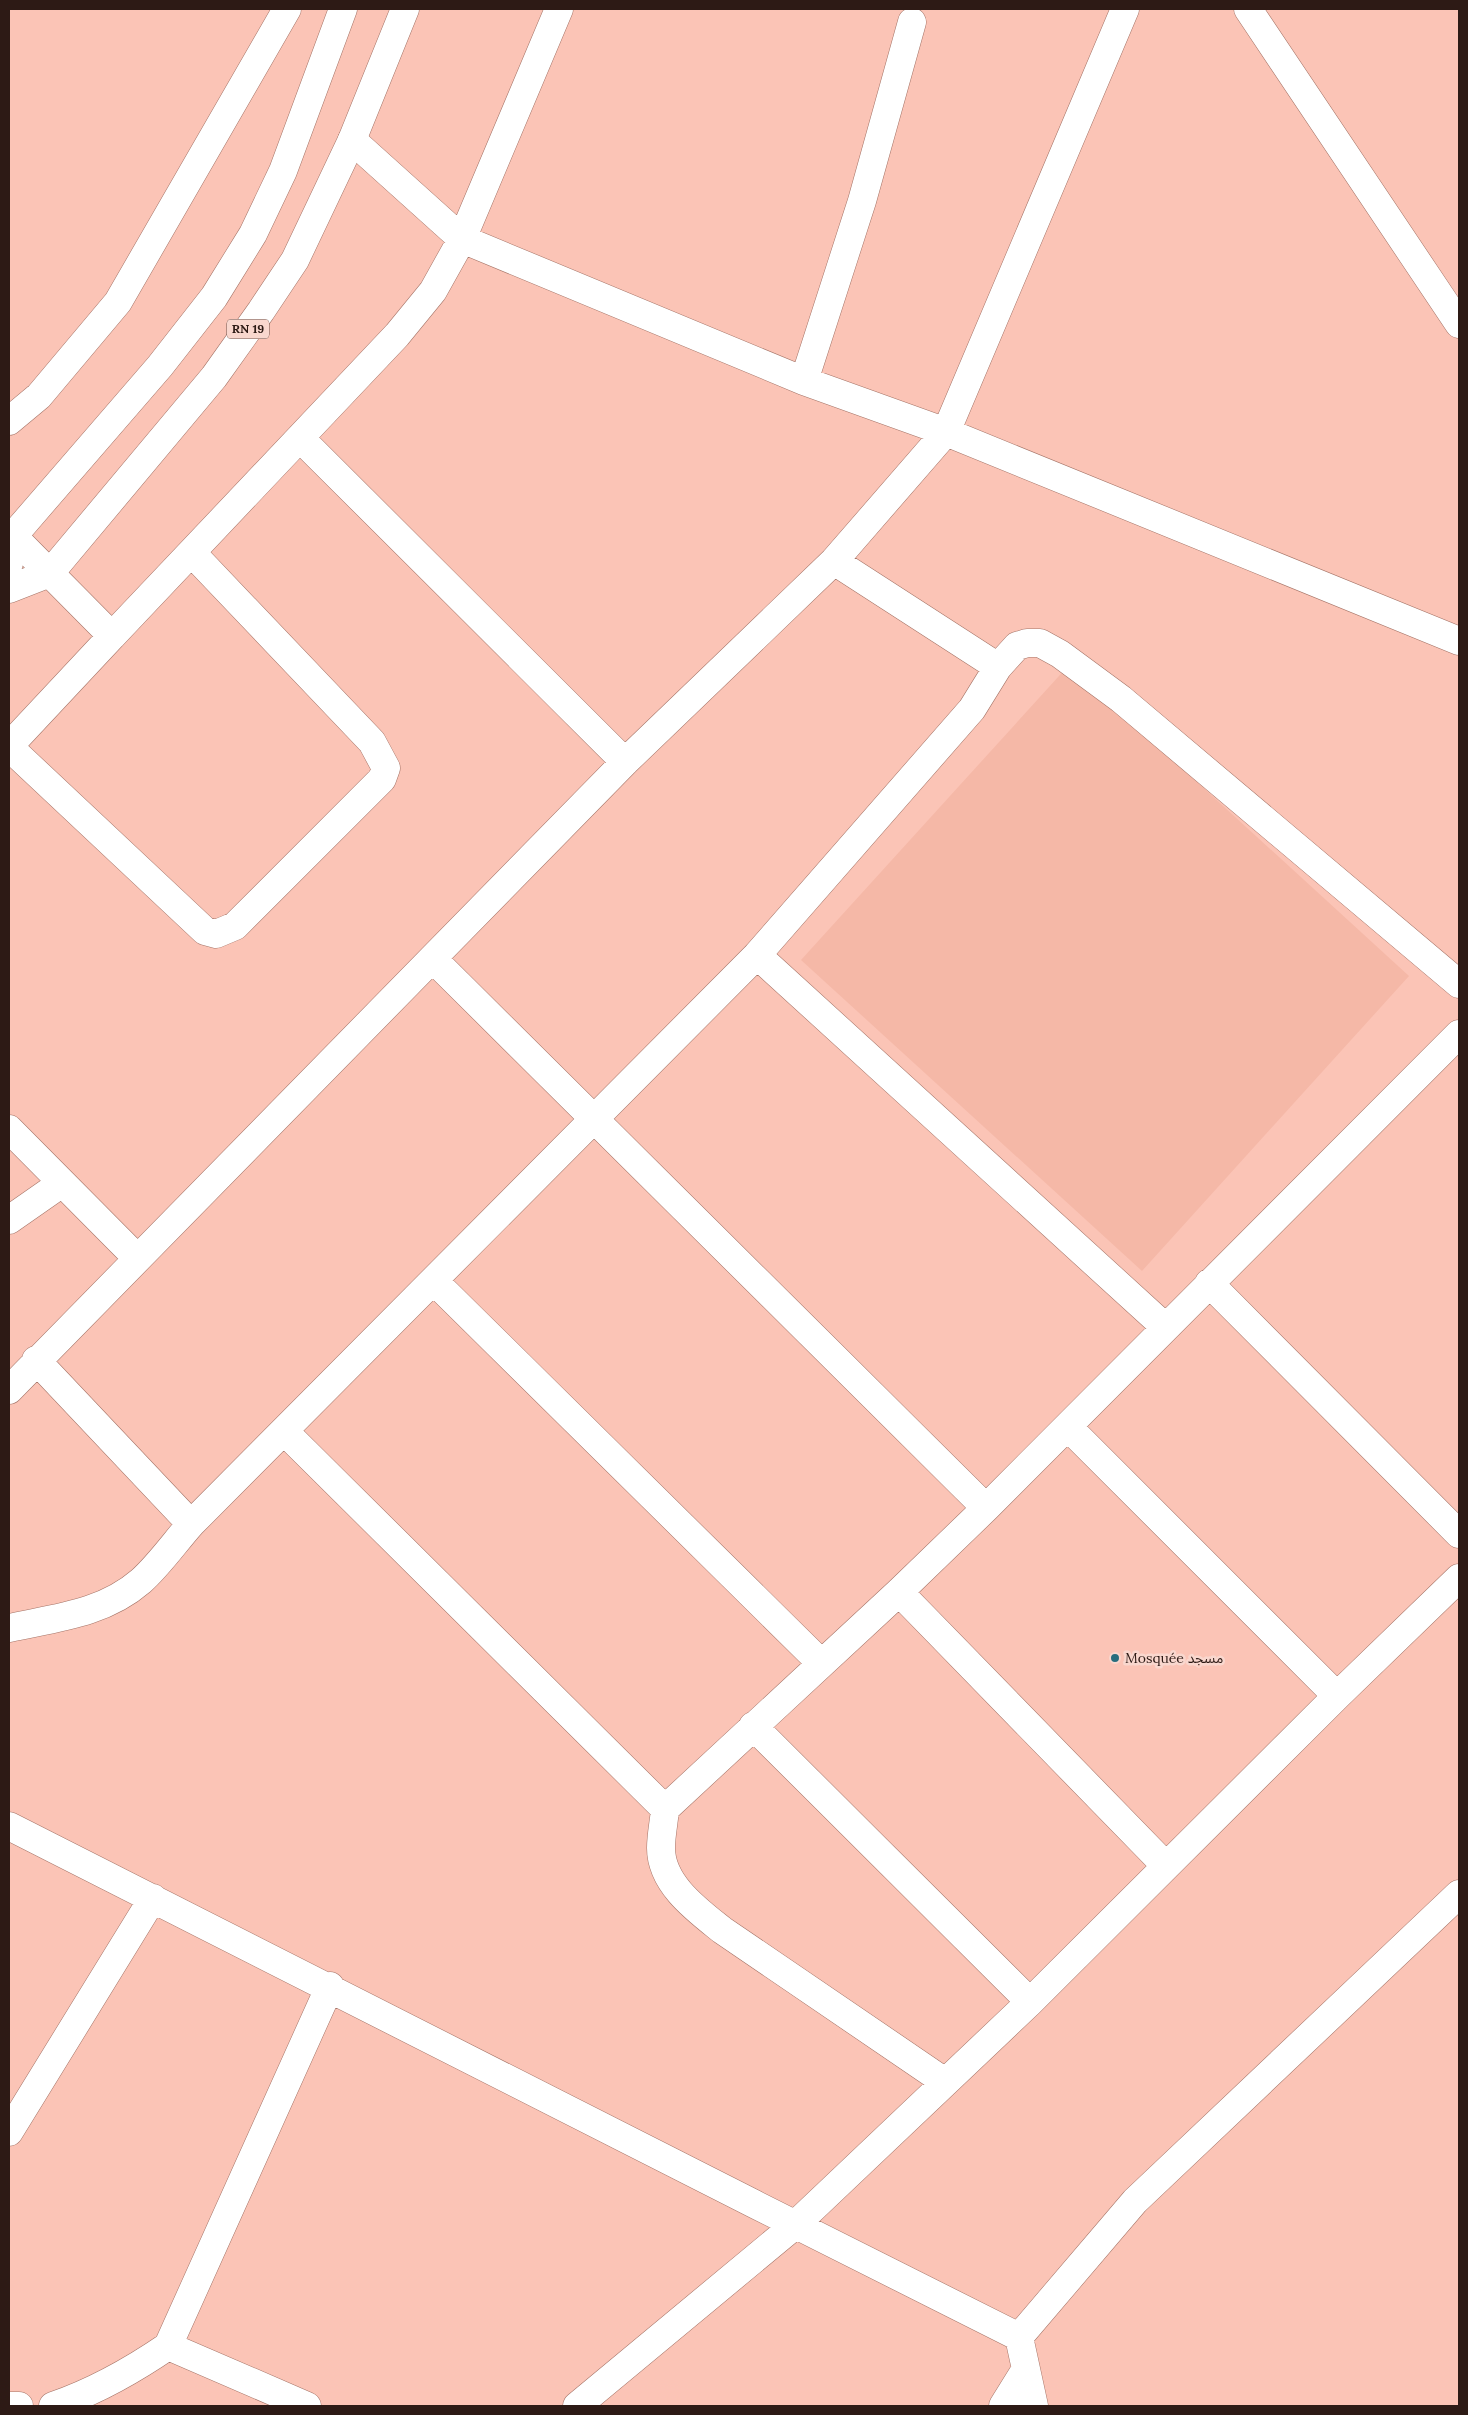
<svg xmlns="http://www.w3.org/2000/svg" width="1468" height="2415" font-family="Lora,'Noto Sans Arabic',serif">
  <rect width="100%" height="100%" fill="#fbc4b6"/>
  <path fill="#f5b8a7" d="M1069,665L1409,976L1142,1271L801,960Z"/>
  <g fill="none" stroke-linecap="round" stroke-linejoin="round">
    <g stroke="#a57467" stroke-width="29">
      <path id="minor" d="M1248,9L1459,324
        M352,140L462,239L804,381L946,432L1459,641
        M804,381L862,201L912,22
        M9,421L39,396L118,302L287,9
        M300,438L625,762
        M9,532L112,636L397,335L433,291L462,239L559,9
        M998,667L1017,646L1027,643H1040L1060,654L1121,699L1459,984
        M9,746L112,636
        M9,747L205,931L216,934L235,926L382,779L386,768L372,742L192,553
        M757,955L1165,1327
        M433,959L986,1508
        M9,1129L137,1258
        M9,1220L62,1183
        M434,1281L821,1663
        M1209,1283L1459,1534
        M36,1360L191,1524L757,955L972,709L998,667L834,561
        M9,1390L625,762L834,561L946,432L1125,9
        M1068,1427L1337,1696
        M285,1432L665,1809L899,1592L986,1508L1459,1034
        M899,1592L1166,1866
        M9,1628C55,1618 103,1614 141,1581C159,1565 175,1542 191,1524
        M753,1726L1030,2002
        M665,1809C664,1822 661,1835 661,1848C661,1884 697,1910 722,1930L945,2082
        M9,1826C346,1994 681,2169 1019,2337
        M9,2132L153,1898
        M1019,2337L1135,2201L1459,1894
        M1019,2337L1034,2406
        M168,2346L330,1986
        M9,2406H19
        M53,2406C94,2392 133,2370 168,2346L307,2406
        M577,2406L795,2225L1030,2002L1337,1696L1459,1578
        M1003,2406L1026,2369"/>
    </g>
    <g stroke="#a57467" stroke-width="29">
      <path id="highway" d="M9,563L13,536L160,366L214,297L253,234L283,171L343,9
        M9,589L50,573L214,377L261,311L295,260L352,140L405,9"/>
    </g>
    <use href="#minor" stroke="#fff" stroke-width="28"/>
    <use href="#highway" stroke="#fff" stroke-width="28"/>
  </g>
  <circle fill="#286d7d" stroke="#f9d7ce" stroke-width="2" cx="1115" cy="1658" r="5"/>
  <g text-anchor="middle" stroke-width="5" stroke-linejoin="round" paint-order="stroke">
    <rect fill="#f9d7ce" stroke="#6a534c" stroke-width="1" x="227" y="319.5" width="42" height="19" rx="4"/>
    <g font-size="12" font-weight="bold" fill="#2d1a15">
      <text x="248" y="333">RN 19</text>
    </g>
    <g font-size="14" fill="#2d1a15" stroke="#f9d7ce" text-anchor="start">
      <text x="1125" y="1663">Mosquée مسجد</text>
    </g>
  </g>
  <rect width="1468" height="2415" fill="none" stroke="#2d1a15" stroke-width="20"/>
</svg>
